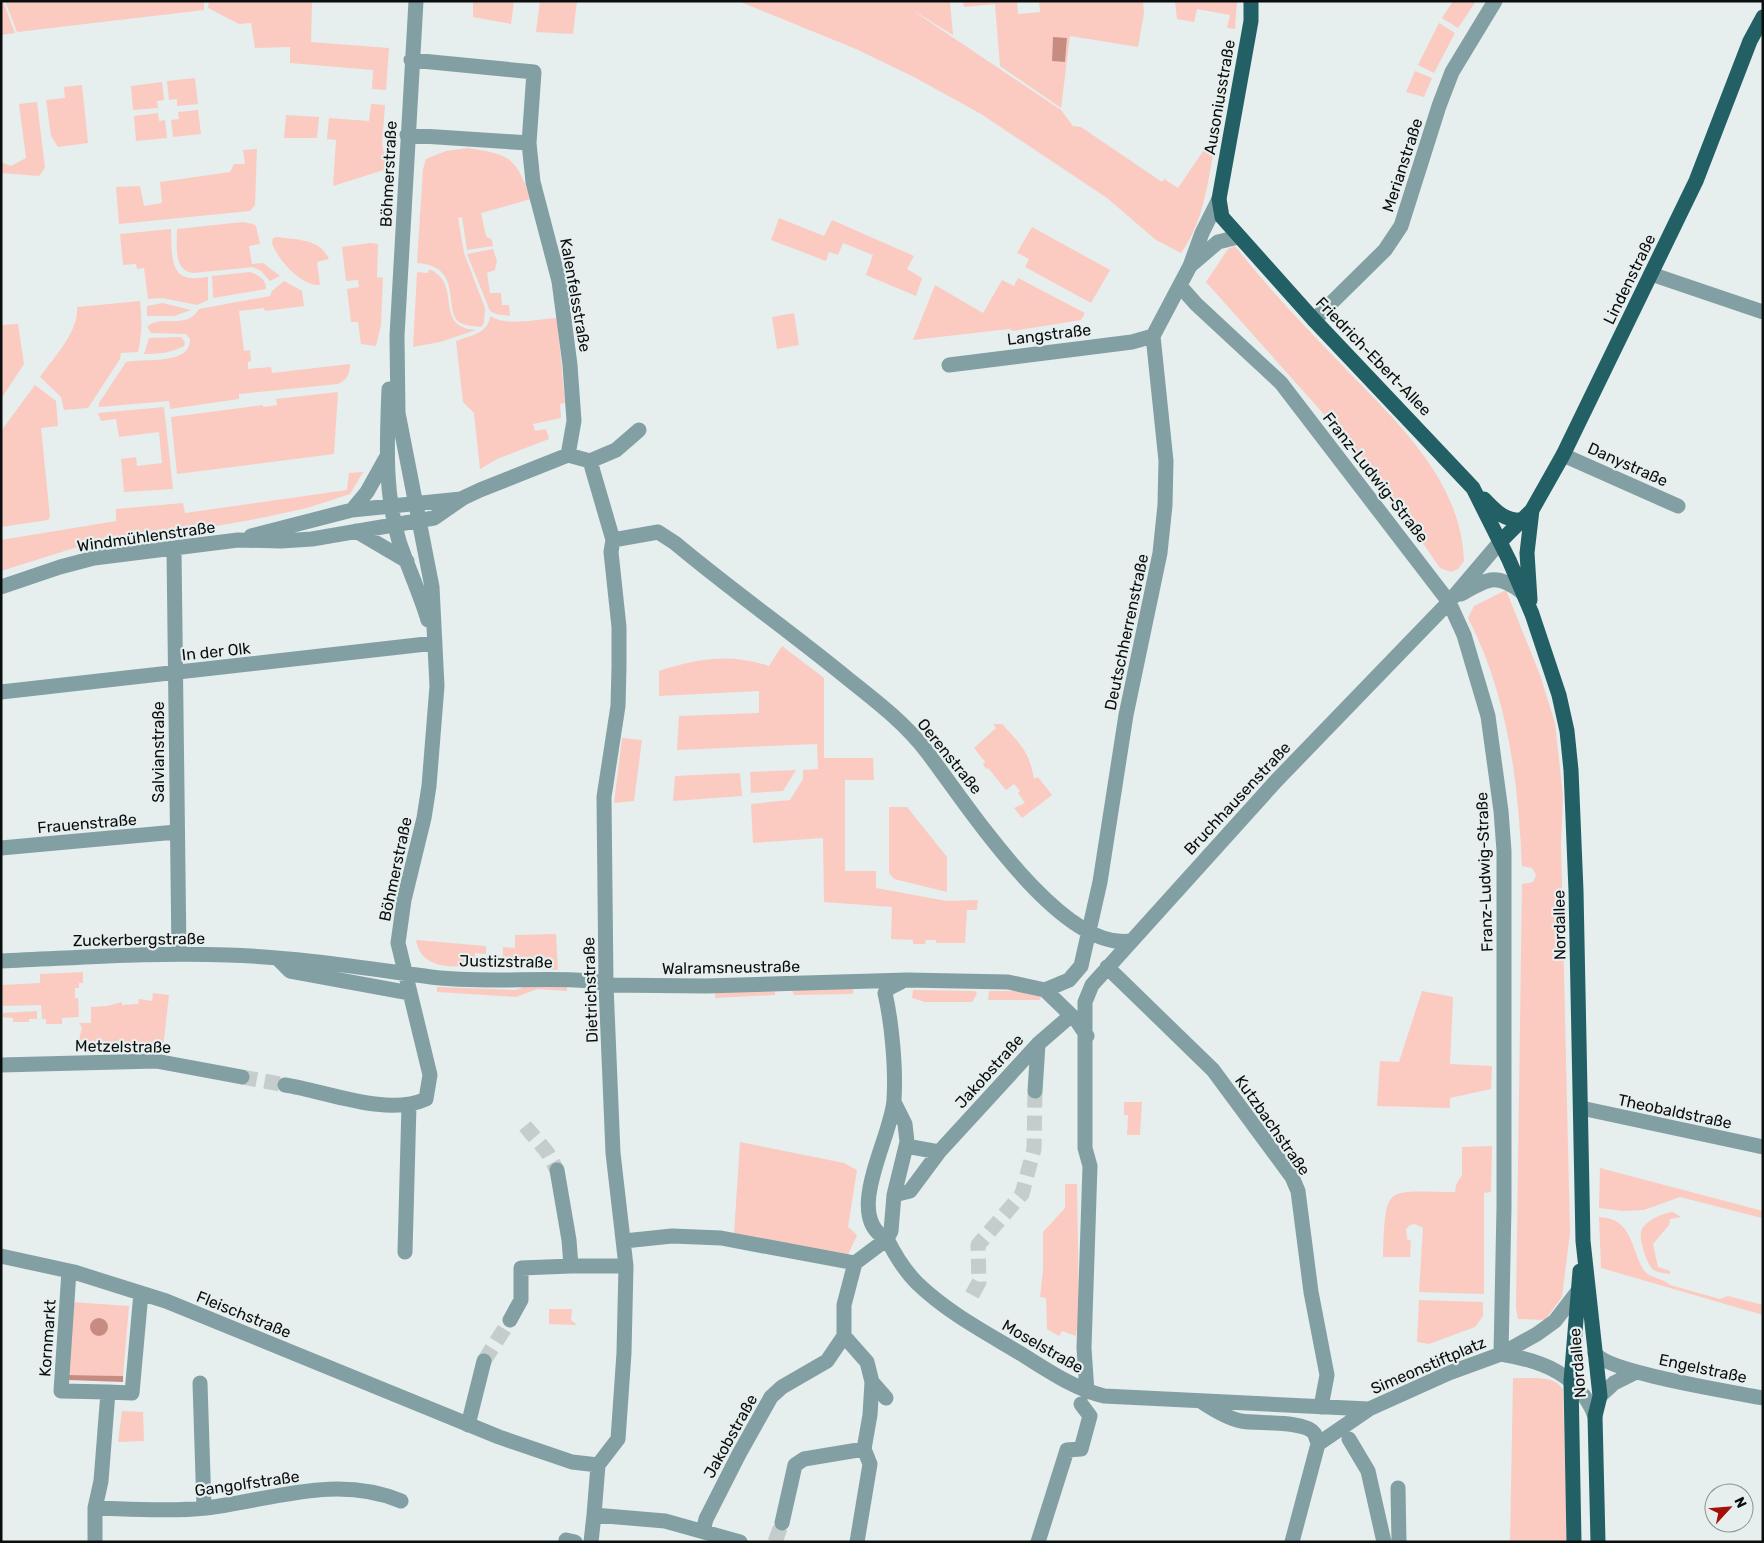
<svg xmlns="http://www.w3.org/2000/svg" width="1764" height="1543" font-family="Rubik,sans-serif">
  <rect width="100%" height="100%" fill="#e6eeee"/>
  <path fill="#fbcbc2" d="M1,1H3L15,33L1,35Z
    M5,1H204V10L17,32Z
    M209,1H312L311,42L389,48L386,90L372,89L373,70L290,63V47L255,48L251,23L239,24L208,8Z
    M473,1H514L511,24L473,17Z
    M540,1H577L573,34L536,32Z
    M738,1H950L953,35L909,8L1061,110L1073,126L1081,127L1162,182L1164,179L1178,188L1212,138L1216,139C1208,178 1205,220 1181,253L1156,240L1107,198L981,114L914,77L856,49Z
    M963,1H1017L1018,14L1040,12L1039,1H1143L1144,13L1138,47L1070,36L1061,108L1000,66L995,4L964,7Z
    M1175,1H1237L1235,29L1227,28L1230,15L1197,9L1194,22L1177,19Z
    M1453,1H1476L1458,28L1442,18Z
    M1439,23L1455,33L1434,73L1418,65Z
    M1415,71L1432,78L1424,97L1406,92Z
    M195,78L198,104L177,106V99L169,100L167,81Z
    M162,82L164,100L157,101L158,108L133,110L131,86Z
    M82,85L88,143L58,147L51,136L46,100L65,98L64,87Z
    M37,102L45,168L39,176L1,173V162L11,166L26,158L19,104Z
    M371,104L385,105L382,144L387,169L333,186L336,140L327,139L329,118L369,121Z
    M198,110L201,134L173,137L171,120L179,119L178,112Z
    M158,113L159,121L165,120L167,138L136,141L134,116Z
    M286,115L319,117L317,138H284Z
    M468,148C512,155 515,157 531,199L481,213L486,236L492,240L493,246L467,250L462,217L458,218L464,253L485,308L484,323L481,327C475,326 464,326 459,322C443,310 464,266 417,263L423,169L426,159L446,151Z
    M257,149L255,205L250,211L119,224L116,187L140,186L144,206L162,203L160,182L230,172L234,164H245L243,150Z
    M779,218L824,236L832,220L914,256L907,269L922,278L916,296L866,275L873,255L843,243L838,255L829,252L826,261L771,240Z
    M243,222L253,224L256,226L260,244L249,246L252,264L263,263L280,276L270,281L261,271L253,267L193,273C173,271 177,244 177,229Z
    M1032,227L1110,270L1091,303L1025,267L1029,259L1017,253Z
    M171,229C172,245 168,278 192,278C197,279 202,277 208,277V300L197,305L162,298L148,299L144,268L137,269L136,264L123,265L120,234Z
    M277,237C296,240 320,238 329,259L317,262L320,285C302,287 277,259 272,243L273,238Z
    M370,243L378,244L377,277L383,278L381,325L376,346L361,344L358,322H351L347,289L359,287L358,280L346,281L342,247Z
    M1235,246C1268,288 1305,327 1342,365C1395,421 1461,478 1464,561L1458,569L1451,572L1440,568L1369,465L1206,282L1228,249Z
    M493,249L497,261L495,270L487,273L490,293H501L502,305H509L510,316L496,314L490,311L467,254Z
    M429,269C464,284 432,327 476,330L440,342L413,347L417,272L428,273Z
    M250,272C258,275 266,279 266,289L213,298L212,276Z
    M1018,278L1085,313L1081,320L1013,331L1009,329L913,340L935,285L983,313L1002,280L1014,286Z
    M284,281L302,291L304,306L265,311L264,308L239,311L244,351L250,350L251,361L248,362V369L271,367L272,373L350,364C350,374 347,380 338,384L239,394V399L170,409L169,401L99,407V403L126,362C143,358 191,366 190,339L186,334L151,333L147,327C161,313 186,331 199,309L270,296L272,291Z
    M140,301C142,318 142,336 138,352L121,353L120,359L88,408L64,410L61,397L40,377C54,357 79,332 77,307Z
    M163,303L191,310L174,316H147V306Z
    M794,313L799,345L777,349L772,317Z
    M490,316C507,327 537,319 557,318L565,403L560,404L561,418L533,424L535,431L546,429L549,439L497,459L480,469L474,413L463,402L456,341C471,335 488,334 490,316Z
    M18,324L24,364L1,399V325Z
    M181,337L185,342L184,346C171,353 158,354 144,354L149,338Z
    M35,385L56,401L58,426L41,428L50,517L48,520L1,527V431Z
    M338,392L334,454L177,474L171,417L263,405V407L277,405L276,399Z
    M164,407L173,489L124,492L121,459L136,457L137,466L162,463L159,432L119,437L116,419L101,421L98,413Z
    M363,472L350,494L307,508L261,518L210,527L120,536L71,549L1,571V540L116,521V509L183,503L185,513L347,490L349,473Z
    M1506,590L1540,675L1555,723L1563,796L1561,844L1570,1233L1562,1297L1545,1320L1518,1319L1516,1307L1522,884L1533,882L1536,875L1532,868L1522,866C1518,781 1508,695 1468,618L1474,606Z
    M782,646L824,678V758H873L874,780H845V871H876V888L947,901L978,900L977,910H967L965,943H936V940H926L925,944H913V940L891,939L892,907L824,902L823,838L753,843L751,804L790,800L803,779V770L818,769L817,744L677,750L679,716L759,713V691L659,696V671C697,658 731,653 769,666Z
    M993,724H1002C1021,745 1029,751 1034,779L1038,777L1052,795L1022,818L1014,808L1025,803L1018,793L1020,791L1014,784L1006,790L988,768L986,769L983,764L985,762L974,748L996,728Z
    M622,738L642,740L634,801L614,803Z
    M796,770L783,791L751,793L750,772Z
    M740,773L742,796L673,801L675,776Z
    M889,807H907L947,857V892L894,879L889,873Z
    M556,934L558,970L503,967V947L515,948V935Z
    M416,940L486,946V954L475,953V967C451,966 421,970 416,940Z
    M83,972V983H79V988H75V998H78L79,1017L62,1018V1024H46V1019H42L41,1005L3,1006L2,985L40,983V974Z
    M567,984V991L537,989L516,997L437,992V987H442L515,990L527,986Z
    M852,988L854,992L852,994L794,995L792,990Z
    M715,990H775V995L715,998Z
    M913,990L975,991L977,994L972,1002H925L912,998Z
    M989,991H1022L1041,996L1040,1000H988Z
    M1422,991L1453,997L1450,1064L1492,1066L1491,1089L1450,1098V1108L1377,1106L1380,1061L1399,1062Z
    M153,993L169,995L163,1048L86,1053V1041L79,1040L82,1027L79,1023H91V1007L107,1006L122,1002V1005L138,1004L139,999L152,1001Z
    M37,1011V1019H29V1022H13V1018L3,1017V1013Z
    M1124,1102H1142L1140,1135H1127L1128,1115H1124Z
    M740,1142L844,1163L857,1170L848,1227L857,1235L847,1257L734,1234Z
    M1492,1146L1491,1192L1484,1193V1294L1419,1292L1423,1228L1415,1224L1410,1225L1406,1229L1407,1239L1411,1241L1410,1257H1383C1386,1182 1384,1192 1455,1192L1456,1185L1462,1175V1147Z
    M1600,1168L1763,1211L1762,1218L1680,1197L1644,1210L1623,1211L1599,1208Z
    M1065,1184H1077L1079,1314L1076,1336L1062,1331L1059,1336L1047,1329L1046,1298L1040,1297L1043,1270V1232L1065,1208Z
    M1673,1212L1681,1217L1670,1219L1669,1225L1653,1244L1658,1267L1670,1271V1274C1665,1273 1658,1273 1654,1270C1647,1266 1636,1234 1643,1227C1650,1219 1663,1213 1673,1212Z
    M1599,1217C1632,1218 1631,1248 1643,1269C1649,1279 1662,1277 1670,1285L1720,1299L1728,1296L1763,1305V1315L1601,1268Z
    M1419,1300L1483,1302V1316L1475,1327L1429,1344L1417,1342Z
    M72,1302L129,1306L123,1376L68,1375Z
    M549,1309H572L571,1320L577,1325L549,1324Z
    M1513,1378C1529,1379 1555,1374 1563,1390L1567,1542H1510Z
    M122,1411L143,1412L144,1441L118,1442Z"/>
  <path fill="#c68c82" d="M1053,37L1067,38L1065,62L1052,61Z
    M90 1327a9 9 0 1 1 18 0a9 9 0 1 1-18 0Z
    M68,1375L123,1376V1382L68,1380Z"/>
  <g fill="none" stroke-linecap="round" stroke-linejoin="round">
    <path stroke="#c5cccc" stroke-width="15" stroke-dasharray="15 8" stroke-linecap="butt" d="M242,1077L285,1085
      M525,1126L547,1152L557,1170
      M972,1295L979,1282L978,1245L1022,1194L1034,1149L1035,1091
      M484,1361L510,1320
      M775,1542L782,1523"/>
    <path stroke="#82a0a3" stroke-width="15" d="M407,135L529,143L534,72L411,60
      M529,143L533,182L559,281L570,365L574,421L568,455
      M1191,265L1218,242L1238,237
      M1651,274L1763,312
      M1180,286L1196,304L1281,383L1449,602L1464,635L1488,716L1501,811L1504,851V1207L1501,1354
      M1314,320L1385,250L1401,226L1439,106L1452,72L1495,1
      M949,365L1132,342L1153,336
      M389,389C387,440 384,492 399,541C408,568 420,593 428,620
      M1563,455L1678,506
      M590,461L613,540L611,552L619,627V667L618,706L604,797L606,985L613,1153L626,1266L624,1353L618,1439L598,1465
      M590,461L616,450L639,430
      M352,510L367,492L386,458
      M356,531L407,561
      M251,536L352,510L461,499
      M613,540L658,532L675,543C731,590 791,632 847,678C876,701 905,723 927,752C966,803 1060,951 1130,941
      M174,550L179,954
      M1,587L60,567L94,558L238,540L281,541L312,539L434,518L463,498L480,490L568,455L590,461
      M1461,594C1488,579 1496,572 1523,593
      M1,692L435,643
      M1,848L176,832
      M278,959L290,971L410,993
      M1,961C77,958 153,952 228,955C296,957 364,968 431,977C479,983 528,978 575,980L594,981L606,985L706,986L907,980L1008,982L1045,990L1077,1021L1087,1036
      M1107,967L1213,1070L1292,1177L1298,1191L1311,1292L1327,1375L1321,1407
      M1045,990L1069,980L1081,966L1100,882L1126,715L1160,553L1165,505L1166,461L1153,336L1190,266L1202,233L1219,199
      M1,1065L156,1061L242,1077
      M285,1085C326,1091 387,1117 426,1099L430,1075L398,943L404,900L424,818L429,786L437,686L432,587L398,413L397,336L416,1
      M1035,1091L1038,1044
      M1581,1108L1763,1147
      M906,1146L939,1152
      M894,1195L910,1191L939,1152L1038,1044L1068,1018
      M887,1239C895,1255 904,1270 917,1283C947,1312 983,1331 1018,1352C1046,1369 1072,1388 1104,1396L1369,1409
      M887,1239C842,1217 892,1137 894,1100C896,1069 892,1024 885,993L889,988L901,982
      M624,1241L672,1236L721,1238L855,1263
      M405,1252L409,1105
      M1,1256L74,1272L166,1301L499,1437L572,1462L598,1465
      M571,1266H626
      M69,1271L61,1391L108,1392
      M510,1320L521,1300V1268L571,1266L569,1240L557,1170
      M844,1336L867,1362L872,1382L886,1398
      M1595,1353C1608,1373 1734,1392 1763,1398
      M1501,1354C1543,1361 1578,1374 1595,1416
      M200,1383L204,1508
      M1087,1392L1084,1348L1090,1166L1085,1148V1002L1092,985L1276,781L1449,602L1500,542
      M1600,1396L1614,1383L1636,1372
      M1202,1402C1214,1410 1227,1418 1241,1421C1258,1424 1304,1420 1314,1433C1316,1436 1317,1441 1318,1444L1292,1542
      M468,1425L484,1361
      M1349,1439L1368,1471L1384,1542
      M1318,1444L1369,1409L1449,1373L1501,1354L1537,1334L1555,1321L1578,1291
      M598,1465L594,1515L665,1521L740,1542
      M1398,1488L1399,1542
      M95,1508C130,1509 171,1512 206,1508C272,1500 336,1474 401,1501
      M782,1523L795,1465L804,1459L864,1449
      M703,1531L706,1519L739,1454L771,1397L782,1387L827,1361L844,1336V1305L855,1263L887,1239L891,1231L894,1195L907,1142L905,1124L894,1102
      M566,1540L575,1542
      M95,1542V1508L101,1481L108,1392L132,1393L141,1293
      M591,1542L594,1515
      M857,1542L870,1464L864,1449L870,1415L872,1382
      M1038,1542L1067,1450L1081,1449L1090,1416L1081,1404"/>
    <path stroke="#236066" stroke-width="15" d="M1251,1V21L1219,199L1222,217L1314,320L1473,488L1509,560L1532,614L1559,695L1567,731L1571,770L1576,891L1583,1241L1600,1396L1595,1416L1598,1542
      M1484,499C1496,511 1504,521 1522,520
      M1500,542L1532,510L1563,455L1696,181L1750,41L1763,17
      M1530,600L1527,553L1532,510
      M1574,1542L1571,1381L1580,1271"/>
  </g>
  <g text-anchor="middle" stroke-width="4.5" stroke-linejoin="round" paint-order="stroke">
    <g font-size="16" fill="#0b0e0e" stroke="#e6eeee">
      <text transform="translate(1219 97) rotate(-80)" y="6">Ausoniusstraße</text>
      <text transform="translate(1402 165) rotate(-72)" y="6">Merianstraße</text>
      <text transform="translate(388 174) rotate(-87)" y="6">Böhmerstraße</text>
      <text transform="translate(1629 279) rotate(-64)" y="6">Lindenstraße</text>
      <text transform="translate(576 295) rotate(80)" y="6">Kalenfelsstraße</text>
      <text transform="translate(1049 334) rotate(-7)" y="6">Langstraße</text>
      <text transform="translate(1374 356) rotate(46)" y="6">Friedrich-Ebert-Allee</text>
      <text transform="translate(1628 464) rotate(24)" y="6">Danystraße</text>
      <text transform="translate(1376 477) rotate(52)" y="6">Franz-Ludwig-Straße</text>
      <text transform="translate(146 536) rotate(-8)" y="6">Windmühlenstraße</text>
      <text transform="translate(1126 632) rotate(-78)" y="6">Deutschherrenstraße</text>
      <text transform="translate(216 651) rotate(-6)" y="6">In der Olk</text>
      <text transform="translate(158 752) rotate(-90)" y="6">Salvianstraße</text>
      <text transform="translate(950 756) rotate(51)" y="6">Oerenstraße</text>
      <text transform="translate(1237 798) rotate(-47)" y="6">Bruchhausenstraße</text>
      <text transform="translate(87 823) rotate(-5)" y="6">Frauenstraße</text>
      <text transform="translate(395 869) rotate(-78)" y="6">Böhmerstraße</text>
      <text transform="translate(1484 872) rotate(-92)" y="6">Franz-Ludwig-Straße</text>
      <text transform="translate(1559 925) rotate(-91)" y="6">Nordallee</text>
      <text transform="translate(139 939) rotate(-1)" y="6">Zuckerbergstraße</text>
      <text transform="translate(506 961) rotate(1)" y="6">Justizstraße</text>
      <text transform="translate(731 967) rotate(-1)" y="6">Walramsneustraße</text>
      <text transform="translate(590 990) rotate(-92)" y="6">Dietrichstraße</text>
      <text transform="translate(123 1046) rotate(1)" y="6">Metzelstraße</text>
      <text transform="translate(989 1071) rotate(-48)" y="6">Jakobstraße</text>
      <text transform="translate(1675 1111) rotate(12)" y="6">Theobaldstraße</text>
      <text transform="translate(1273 1125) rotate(55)" y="6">Kutzbachstraße</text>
      <text transform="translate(244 1314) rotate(22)" y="6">Fleischstraße</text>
      <text transform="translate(47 1338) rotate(-86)" y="6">Kornmarkt</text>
      <text transform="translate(1043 1346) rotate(30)" y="6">Moselstraße</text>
      <text transform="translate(1577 1363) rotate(-95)" y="6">Nordallee</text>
      <text transform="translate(1428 1365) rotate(-23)" y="6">Simeonstiftplatz</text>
      <text transform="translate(1703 1368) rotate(12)" y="6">Engelstraße</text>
      <text transform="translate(730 1436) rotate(-61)" y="6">Jakobstraße</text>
      <text transform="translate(247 1483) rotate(-8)" y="6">Gangolfstraße</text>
    </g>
  </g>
  <rect width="1764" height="1543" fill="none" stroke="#0b0e0e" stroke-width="5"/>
  <g transform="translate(1729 1508) rotate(64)"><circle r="24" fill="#e6eeee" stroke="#8e9494"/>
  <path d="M0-4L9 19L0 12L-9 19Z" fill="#a40f07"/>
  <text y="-8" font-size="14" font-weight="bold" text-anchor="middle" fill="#0b0e0e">N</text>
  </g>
</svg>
